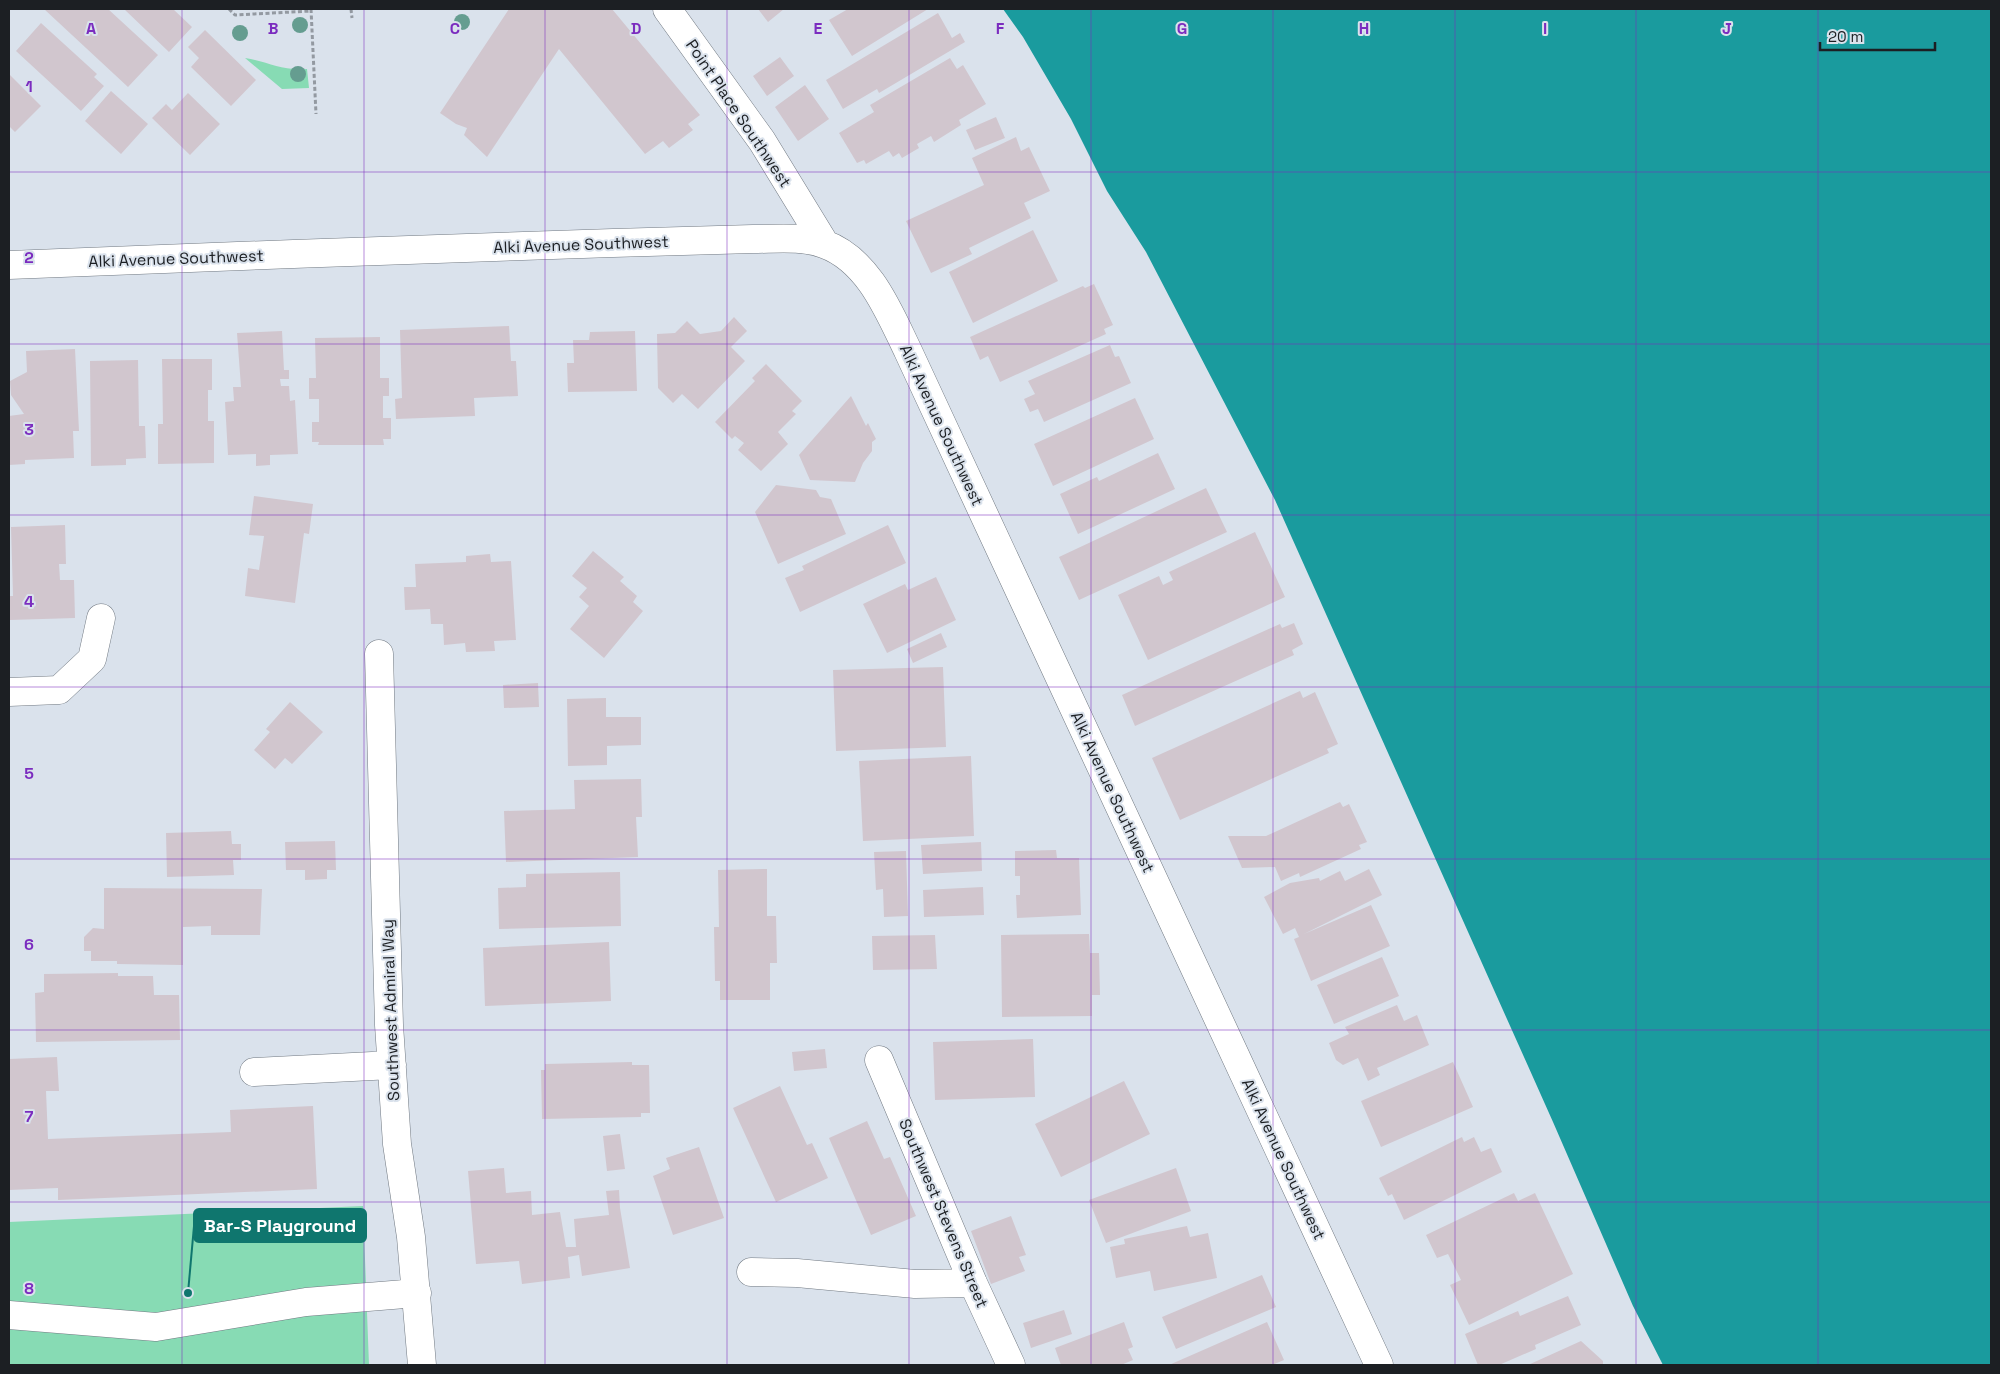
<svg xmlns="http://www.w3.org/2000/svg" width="2000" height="1374" font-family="'Space Grotesk',sans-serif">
  <rect width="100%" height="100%" fill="#dae2ec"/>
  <path fill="#87dbb4" d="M245,58C269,62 281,71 307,69L309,88L282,89Z
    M363,1206L369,1365H9V1222Z"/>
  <path fill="#1a9b9e" d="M1003,9H1991V1365H1663L1633,1306L1553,1122L1275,500L1146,252L1107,191L1071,119L1023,37Z"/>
  <path fill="#d1c6ce" d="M44,9H108L158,55L128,87Z
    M124,9H173L192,27L169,52Z
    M509,9H612L700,115L688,124L693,130L669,148L663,141L645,154L559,49L487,157L464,135L467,128L456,124L440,113Z
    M758,9H784L768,22Z
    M848,9H928L852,56L829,20Z
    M938,13L952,38L960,33L965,42L879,93L877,89L843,109L826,80Z
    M41,23L97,74L94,77L104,86L81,111L16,51Z
    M205,30L256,80L231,106L191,67L199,58L188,47Z
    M780,57L794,76L767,96L753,76Z
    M950,58L957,69L963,65L986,104L959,120L961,125L934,142L931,136L917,144L919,148L902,158L899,153L893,157L889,151L866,164L864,160L857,163L839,133L874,112L870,105Z
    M9,74L41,106L15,132L9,126Z
    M805,85L829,119L798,141L775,107Z
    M111,91L148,124L121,154L85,121Z
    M188,93L220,124L190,155L152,118L166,104L172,110Z
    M996,117L1005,138L975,150L966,130Z
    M1016,137L1021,151L1029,147L1050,191L1024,203L1031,218L969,248L972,254L931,273L906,221L984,185L972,158Z
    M1033,230L1058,281L973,323L949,272Z
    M1094,284L1113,325L1104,329L1106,334L1000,382L988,356L980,360L970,337L1083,286L1085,288Z
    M734,317L747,331L731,347L745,361L698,409L682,394L673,403L658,388L657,334L675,333L687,321L700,334L721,331Z
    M509,326L511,361H516L518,396L474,398L475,416L396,419L395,399L402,398L400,330Z
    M282,331L284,370H289V379H280L281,386H289L290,401L295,400L298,454L270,455V465L256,466V454L228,455L225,402L234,401L233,387H241L237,333Z
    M635,331L637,391L568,392L567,363H574L573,340H589L590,332Z
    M380,337V378H389V396H383V418H391V439H383L384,445H318L319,442H312V422H319V399H309V378H316L315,338Z
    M1110,345L1115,357L1119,356L1131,383L1044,422L1038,409L1030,412L1024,399L1035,394L1028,381Z
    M75,349L79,431H73L74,458L25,460V464L9,465V416L24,414L11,395L10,381L27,372L26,351Z
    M162,359H212V390H208V421H214V463L158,464V424H163Z
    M138,360L139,426H145L146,458L126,459V465L91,466L90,361Z
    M766,364L802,401L792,411L796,414L778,432L788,444L761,471L738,450L744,443L735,436L732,439L715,422L755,381L752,378Z
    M851,396L866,426L868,423L876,439L872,442V451L863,463L855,482L810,480L799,455Z
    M1135,398L1154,439L1053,486L1034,444Z
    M1158,453L1175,489L1078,534L1060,494L1097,477L1099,481Z
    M776,485L816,490L820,497L831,499L846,534L778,564L755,512Z
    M1206,488L1227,532L1079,600L1059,557Z
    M254,496L313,504L309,534L304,533L295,603L245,596L248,568L259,570L264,536L249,535Z
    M65,525L66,564H59L60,580H74L75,618L10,620L9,596H13L11,527Z
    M888,525L906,563L800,612L785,578L804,570L802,566Z
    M1255,532L1285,597L1148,660L1118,595L1159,576L1163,585L1173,580L1169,572Z
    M593,551L624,577L620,581L637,596L633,602L643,611L604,658L570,629L589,606L579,597L587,588L572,576Z
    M490,554L491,562L511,561L516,640L494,641L495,651L466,652L465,643L444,645L443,624H431L430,609L405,610L404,587H416L415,564L466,562V556Z
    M936,577L956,620L887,653L863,604L905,584L908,590Z
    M1294,623L1303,644L1292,650L1294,655L1135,726L1122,695L1280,624L1282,628Z
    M941,633L947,647L913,663L907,649Z
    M943,667L946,747L836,751L833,670Z
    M538,683L539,707L504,708L503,685Z
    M1300,691L1303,698L1315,692L1338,744L1327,749L1329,753L1180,820L1152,758Z
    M606,698V717H641V745L607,746V765L568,766L567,699Z
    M290,702L323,732L292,764L285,758L275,769L254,750L270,732L266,729Z
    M971,756L974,836L863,841L859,761Z
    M641,779L642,817H636L638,857L506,862L504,811L575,809L574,780Z
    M1340,802L1343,807L1349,804L1367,842L1359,845L1361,849L1300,877L1299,873L1281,881L1275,867L1242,868L1228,836H1266Z
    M231,831L232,844H241V860H233L234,875L167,877L166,833Z
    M335,841L336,870H327V879L305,880V870H286L285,842Z
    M981,842L982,871L923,874L921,845Z
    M1056,850L1057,858H1079L1081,915L1017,918L1016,895H1020V876H1015V851Z
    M906,851L908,916L884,917L883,889L876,890L874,852Z
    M767,869V916H776L777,963H770V1000H720V981H715L714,927H719L718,870Z
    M1369,869L1382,895L1304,934L1371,905L1390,946L1311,981L1294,939L1299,937L1295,928L1283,934L1264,897L1290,883L1319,878L1320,881L1340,871L1345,881Z
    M620,872L621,926L499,929L498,888L526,887V874Z
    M983,887L984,915L924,917L923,890Z
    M104,888L262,889L260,935H211V926L183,927V965L117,964V961H91V951H84V937L93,928L104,929Z
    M1089,934L1090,953H1099L1100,995H1092V1016L1002,1017L1001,935Z
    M935,935L937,969L873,970L872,936Z
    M609,942L611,1001L485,1006L483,948Z
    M1382,957L1399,996L1334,1024L1317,985Z
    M118,973V976H153L154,995H179L180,1040L36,1042L35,993L44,992V974Z
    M1397,1005L1404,1021L1417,1015L1429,1045L1377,1068L1380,1075L1368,1081L1358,1058L1343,1065L1336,1060L1329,1043L1349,1034L1345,1027Z
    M1033,1039L1035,1097L935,1100L933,1042Z
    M825,1049L827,1068L794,1071L792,1052Z
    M57,1057L59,1091H46L48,1139L231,1132L230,1110L313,1106L317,1189L58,1200V1188L9,1190V1059Z
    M632,1062V1065H649L650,1113H641V1117L542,1119L541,1070H545V1064Z
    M1453,1062L1473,1107L1381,1147L1361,1101Z
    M1124,1081L1150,1134L1061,1177L1035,1124Z
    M780,1086L807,1145L812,1143L828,1178L776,1202L733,1108Z
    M867,1121L884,1159L890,1157L916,1216L871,1235L829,1138Z
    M620,1134L625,1169L607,1171L603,1136Z
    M1462,1137L1464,1142L1474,1137L1481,1152L1491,1148L1502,1172L1404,1220L1392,1194L1388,1196L1379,1178Z
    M699,1147L724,1218L673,1235L653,1176L670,1169L666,1158Z
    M504,1168L506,1193L531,1191L532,1215L560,1212L566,1247H576L574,1219L609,1215L606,1191L619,1190L620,1208L630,1268L582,1276L579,1255L568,1257L570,1278L522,1284L519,1261L476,1264L468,1171Z
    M1176,1168L1191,1211L1106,1243L1089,1200Z
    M1514,1193L1518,1201L1535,1193L1573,1274L1469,1325L1450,1285L1461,1280L1448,1254L1437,1258L1426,1235Z
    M1011,1216L1026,1255L1019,1257L1025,1271L991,1284L971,1231Z
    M1187,1226L1190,1237L1208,1233L1217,1278L1154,1291L1150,1271L1116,1278L1110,1247L1125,1244L1124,1239Z
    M1262,1275L1276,1307L1176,1349L1162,1317Z
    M1568,1296L1581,1325L1535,1345L1536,1349L1499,1365H1478L1465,1334L1518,1311L1520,1316Z
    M1064,1310L1072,1334L1031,1348L1023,1323Z
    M1124,1322L1133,1347L1128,1349L1133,1360L1121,1365H1061L1055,1348Z
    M1267,1322L1284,1360L1272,1365H1169Z
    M1581,1341L1603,1361V1365H1528Z"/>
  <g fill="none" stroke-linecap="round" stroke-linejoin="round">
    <g stroke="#717982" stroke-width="29">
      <path id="minor" d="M667,9L762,141L825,244
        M9,265C210,257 412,249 613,243C660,242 706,240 753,239C776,239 802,236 824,244C869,260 889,312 908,351L1379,1365
        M379,654L389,1025L397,1144L411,1237L422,1365
        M9,692L59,690L92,659L101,618
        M879,1060L973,1283L1011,1365
        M254,1072L392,1065
        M751,1272L797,1273L915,1284L973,1283
        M9,1315L156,1327L306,1302L417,1293"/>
    </g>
    <path stroke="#9399a1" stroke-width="3" stroke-dasharray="4 2.5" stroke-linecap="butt" d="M229,9L235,15L311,11
      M311,9L316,114
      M351,9L352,18"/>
    <use href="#minor" stroke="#fff" stroke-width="28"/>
  </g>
  <g fill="#659d90">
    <circle cx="462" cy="22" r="8"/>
    <circle cx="300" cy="25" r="8"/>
    <circle cx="240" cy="33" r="8"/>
    <circle cx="298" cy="74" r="8"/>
  </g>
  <path fill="none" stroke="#7b2cbf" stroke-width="1" stroke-opacity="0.55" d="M182,9V1365M364,9V1365M545,9V1365M727,9V1365M909,9V1365M1091,9V1365M1273,9V1365M1455,9V1365M1636,9V1365M1818,9V1365M9,172H1991M9,344H1991M9,515H1991M9,687H1991M9,859H1991M9,1030H1991M9,1202H1991"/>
  <g text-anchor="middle" stroke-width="4" stroke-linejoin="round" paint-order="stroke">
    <g font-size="16" fill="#1c1f23" stroke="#dae2ec">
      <text transform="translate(739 113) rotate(56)" y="6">Point Place Southwest</text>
      <text transform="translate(581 244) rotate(-2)" y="6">Alki Avenue Southwest</text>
      <text transform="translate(176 258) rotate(-2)" y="6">Alki Avenue Southwest</text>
      <text transform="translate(942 425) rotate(65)" y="6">Alki Avenue Southwest</text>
      <text transform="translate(1113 792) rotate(65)" y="6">Alki Avenue Southwest</text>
      <text transform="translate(390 1010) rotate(-92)" y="6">Southwest Admiral Way</text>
      <text transform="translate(1284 1159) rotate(65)" y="6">Alki Avenue Southwest</text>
      <text transform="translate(944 1213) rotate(67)" y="6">Southwest Stevens Street</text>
    </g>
  </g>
  <g font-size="16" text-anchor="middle" font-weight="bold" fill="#7b2cbf" stroke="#dae2ec" stroke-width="4" stroke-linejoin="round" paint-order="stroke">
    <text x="91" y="34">A</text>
    <text x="273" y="34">B</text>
    <text x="455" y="34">C</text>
    <text x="636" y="34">D</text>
    <text x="818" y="34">E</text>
    <text x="1000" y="34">F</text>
    <text x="1182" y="34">G</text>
    <text x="1364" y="34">H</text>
    <text x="1545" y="34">I</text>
    <text x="1727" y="34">J</text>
    <text x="29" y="92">1</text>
    <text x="29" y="263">2</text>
    <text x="29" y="435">3</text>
    <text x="29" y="607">4</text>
    <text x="29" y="779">5</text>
    <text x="29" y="950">6</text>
    <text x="29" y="1122">7</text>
    <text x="29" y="1294">8</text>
  </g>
  <path fill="none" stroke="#0f766e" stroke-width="2" d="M188 1293L194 1226"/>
  <circle fill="#0f766e" stroke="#dae2ec" stroke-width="2" cx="188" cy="1293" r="5"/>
  <rect fill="#0f766e" stroke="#0f766e" stroke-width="2" x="194" y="1209" width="172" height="33" rx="5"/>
  <g font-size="18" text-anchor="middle" font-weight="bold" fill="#fff">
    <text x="280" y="1232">Bar-S Playground</text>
  </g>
  <rect width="2000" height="1374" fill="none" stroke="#1c1f23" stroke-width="20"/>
  <path d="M1820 42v8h115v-8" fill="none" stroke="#1c1f23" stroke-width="2.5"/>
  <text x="1828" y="42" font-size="15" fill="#1c1f23" stroke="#dae2ec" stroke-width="4" paint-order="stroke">20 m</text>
</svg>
